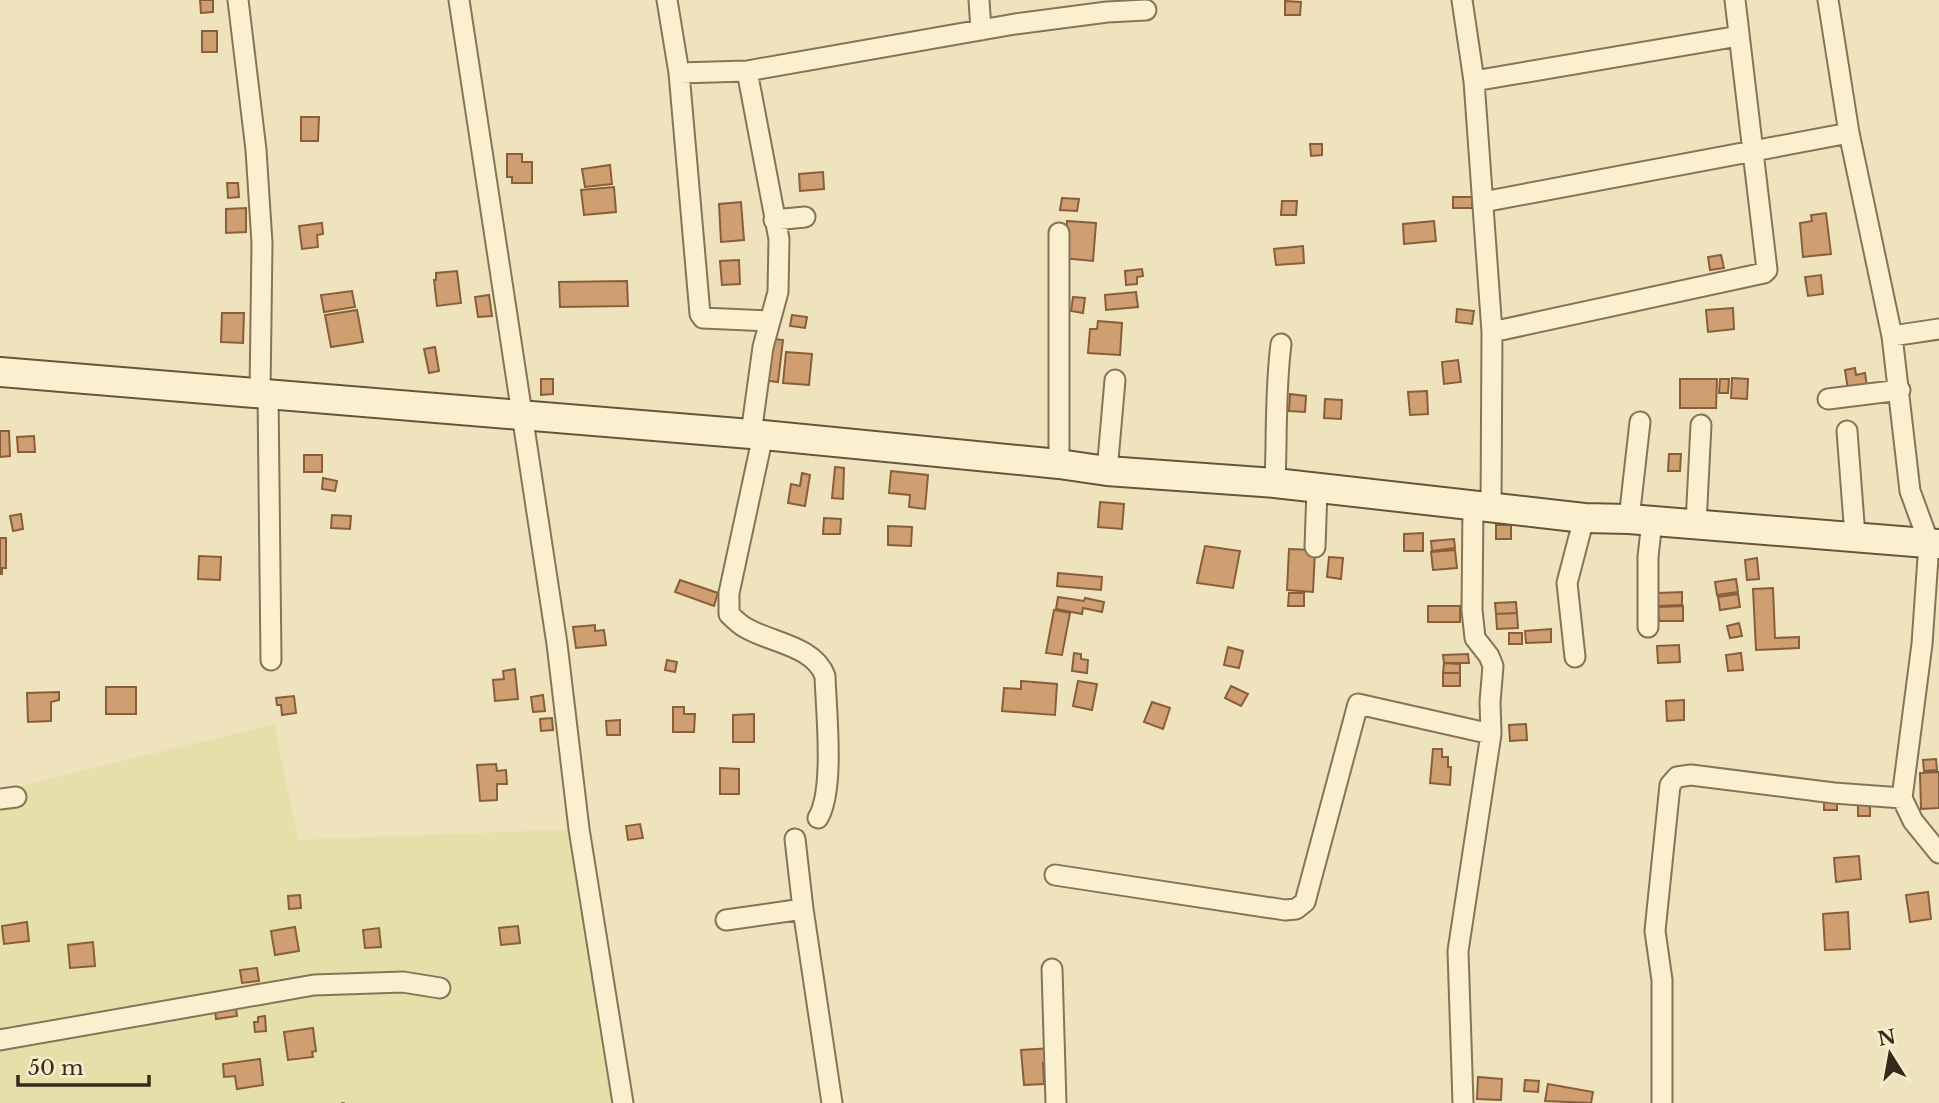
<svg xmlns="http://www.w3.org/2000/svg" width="1939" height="1103" font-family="'Libre Baskerville',serif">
  <rect width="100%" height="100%" fill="#efe3bd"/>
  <path fill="#e5dfaa" d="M274,724L298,840L579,829L623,1103H0V791Z"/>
  <path fill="#cf9e71" stroke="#885e3b" stroke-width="2" d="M200,0H213V12L201,13Z
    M1285,1L1301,2L1300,15H1285Z
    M202,31H217V52H202Z
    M301,117H319L318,141H301Z
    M1310,144H1322V155L1311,156Z
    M507,154H522V162H532V183H512V177H507Z
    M610,165L612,184L585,187L582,169Z
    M823,172L824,189L800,191L799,174Z
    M227,183H238L239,197L228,198Z
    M614,187L616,212L584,215L581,190Z
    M1453,197H1472V208H1453Z
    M1062,198L1079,199L1077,211L1060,210Z
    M1282,201H1297L1296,215H1281Z
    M741,202L744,240L721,242L719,204Z
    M246,208V232L226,233V209Z
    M1826,213L1831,254L1803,257L1800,223L1812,221L1811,215Z
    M1067,221L1096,223L1093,261L1063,258Z
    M1434,221L1436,241L1404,244L1403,224Z
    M322,223L323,234L317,235L318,247L302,249L299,226Z
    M1303,246L1304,263L1276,265L1274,249Z
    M1721,255L1724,268L1710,270L1708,257Z
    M739,260L740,284L722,285L720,261Z
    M1142,269L1143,276L1137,277V284L1126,285L1125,271Z
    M457,271L461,303L437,306L434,280H436V273Z
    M1821,275L1823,294L1808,296L1805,277Z
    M627,281L628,306L560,307L559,282Z
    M352,291L355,307L324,312L321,295Z
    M1136,292L1138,307L1106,310L1105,295Z
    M489,295L492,316L478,317L475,297Z
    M1073,297L1085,298L1083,313L1071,311Z
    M1733,308L1734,329L1708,332L1706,310Z
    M1457,309L1474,311L1472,324L1456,322Z
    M357,310L363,342L331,347L325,315Z
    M222,313H244L243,343L221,342Z
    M792,315L807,317L805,328L790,326Z
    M1098,321L1122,323L1120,355L1088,353L1090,329H1097Z
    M768,338L783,340L778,382L763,380Z
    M435,347L439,371L429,373L424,349Z
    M786,352L812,354L809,385L783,383Z
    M1458,360L1461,382L1444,384L1442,362Z
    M1855,368L1856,375L1865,373L1867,387L1848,390L1845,370Z
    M1732,378L1748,379L1747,399L1731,398Z
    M541,379H553V394L541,395Z
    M1680,379H1717L1716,408H1680Z
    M1720,379H1729L1728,393H1719Z
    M1427,391L1428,414L1410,415L1408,392Z
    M1290,394L1306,396L1305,412L1289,411Z
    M1325,399L1342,400L1341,419L1324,418Z
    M0,431H9L10,456L0,457Z
    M34,436L35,452H18L17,437Z
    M1669,454H1681L1680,471H1668Z
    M304,455H322V472H304Z
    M835,467L844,468L843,499L832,498Z
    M891,471L928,475L925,509L909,507L910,495L889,493Z
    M802,473L810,475L805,506L788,503L791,484L800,486Z
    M323,478L337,481L335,491L322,489Z
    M1100,502L1124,504L1122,529L1098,527Z
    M21,514L23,529L13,531L10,516Z
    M332,515L351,516L350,529L331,528Z
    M824,518L841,519L840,534H823Z
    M1496,525H1511V539H1496Z
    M888,526L912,527L911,546L888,545Z
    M1423,533V551H1404V534Z
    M0,538H6V568H2V574H0Z
    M1454,539L1455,548L1432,551L1431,541Z
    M1205,546L1240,551L1233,588L1197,583Z
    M1289,549L1315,550L1313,592L1287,590Z
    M1455,550L1457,568L1433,570L1431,552Z
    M199,556L221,557L220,580L198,579Z
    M1329,557L1343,558L1341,579L1327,577Z
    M1757,558L1759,579L1747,580L1745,560Z
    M1058,573L1102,577L1101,590L1057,586Z
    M1736,579L1738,592L1717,595L1715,582Z
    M680,580L718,593L714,606L675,592Z
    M1773,588L1775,638L1799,637V648L1756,650L1753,589Z
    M1682,592V605L1658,606V593Z
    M1289,593H1304V606H1288Z
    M1738,594L1740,607L1720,610L1718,597Z
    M1058,597L1084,601L1085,598L1104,602L1102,612L1083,608L1082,614L1056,609Z
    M1516,602L1517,613L1496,614L1495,603Z
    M1428,606H1460V622H1428Z
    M1683,606V621H1659L1658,607Z
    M1054,610L1070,613L1062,655L1046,653Z
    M1517,613L1518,628L1497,629L1496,614Z
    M1739,623L1742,636L1730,638L1727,626Z
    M595,625V631L604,630L606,645L576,648L573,627Z
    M1551,629V642L1526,643L1525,631Z
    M1509,633H1522V644H1509Z
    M1679,645L1680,662L1658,663L1657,646Z
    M1228,647L1243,651L1239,668L1224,665Z
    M1074,653L1081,654V659L1088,660L1087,673L1072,671Z
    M1741,653L1743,670L1728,671L1726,655Z
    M1468,654L1469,663H1444L1443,655Z
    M667,660L677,662L675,672L665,670Z
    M1444,663L1460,664V673H1443Z
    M515,669L518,699L495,701L493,680L504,679L503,671Z
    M1443,673H1460V686H1443Z
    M1021,681L1057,684L1055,715L1002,711L1004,688L1021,689Z
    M1078,681L1097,684L1092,710L1073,706Z
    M1231,686L1248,694L1241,706L1225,698Z
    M106,687H136V714H106Z
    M59,692V700L51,702V721L28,722L27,693Z
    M543,695L545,711L533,712L531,697Z
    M294,696L296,713L282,715L281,705H277L276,698Z
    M1684,700V720L1667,721L1666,701Z
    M1152,702L1170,708L1163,729L1144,722Z
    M673,707H684V714H695L694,732H673Z
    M754,714V742H733V715Z
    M552,718L553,730L541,731L540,719Z
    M620,720V735H607L606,721Z
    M1526,724L1527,740L1510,741L1509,725Z
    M1433,749H1442V757H1448V767H1451L1450,785L1430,783Z
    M1936,759L1937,770L1924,771L1923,760Z
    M496,764L497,771L506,770L507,784H497V800L480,801L477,765Z
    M720,768L739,769V794H720Z
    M1939,772V808L1921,809L1920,773Z
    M1824,798H1837V810H1824Z
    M1858,801H1870V816H1858Z
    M640,824L643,838L628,840L626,826Z
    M1859,856L1861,879L1836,882L1834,858Z
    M1928,892L1931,919L1910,922L1906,895Z
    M300,895L301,908L289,909L288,896Z
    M1848,912L1850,949L1825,950L1823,914Z
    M27,922L29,941L4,944L2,926Z
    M518,926L520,943L501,945L499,928Z
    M295,927L299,951L275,955L271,931Z
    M379,928L381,947L365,948L363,930Z
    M93,942L95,966L70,968L68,945Z
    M257,968L259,981L242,983L240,970Z
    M235,1000L237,1016L216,1019L214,1003Z
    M265,1016L266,1031L255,1032L254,1022H258V1017Z
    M313,1028L316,1051L312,1052L313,1057L288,1060L284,1032Z
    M1052,1048L1053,1063H1043L1044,1084L1024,1085L1021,1050Z
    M260,1059L263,1085L237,1089L235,1076L224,1077L223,1064Z
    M1478,1077L1502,1079L1501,1100L1477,1099Z
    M1525,1080L1539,1081L1538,1092L1524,1091Z
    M1548,1084L1593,1092L1591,1103L1545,1101Z"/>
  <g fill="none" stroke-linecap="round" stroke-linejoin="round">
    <g stroke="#887356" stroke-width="23">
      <path id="street" d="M238,0L256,150L262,243L260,393
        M459,0L557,644L579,829L623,1103
        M667,0L679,73L700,314L703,318L769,321
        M979,0L981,30
        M1462,0L1474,81L1492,332L1491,506
        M1828,0L1849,133L1892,336L1910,491L1929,543L1922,644L1902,798L1913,821L1939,853
        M747,71L779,239L778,292L763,347L751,434
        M679,73L747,71L1015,24L1107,12L1146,10
        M1474,81L1739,36
        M1483,202L1849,133
        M774,220L805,217
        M1059,233V464
        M1492,332L1764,273L1767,270L1735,0
        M1892,336L1939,329
        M268,394L271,660
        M1828,399L1900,390
        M1847,431L1855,536
        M763,435L729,593V614C734,619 740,625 746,628C772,643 814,646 825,676C826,710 835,790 818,818
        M1107,471L1115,380
        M1275,483C1277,437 1275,390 1281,344
        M1629,519L1640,422
        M1696,524L1701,425
        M1315,547L1317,489
        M1648,627V557L1652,521
        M1575,657L1567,583L1584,518
        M0,799L16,797
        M1055,875L1285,910L1296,909L1305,902L1358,704L1491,734
        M803,909L832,1103
        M726,920L803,909L795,839
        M1052,969L1056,1103
        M0,1040L314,985L403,982L440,988
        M1463,1103L1458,951L1491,734L1490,702L1493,666L1489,656L1475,638L1472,610L1473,505
        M1662,1103V980L1655,931L1670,785L1677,777L1691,775L1834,793L1902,798"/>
    </g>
    <g stroke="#695439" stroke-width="32">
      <path id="secondary" d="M0,372L763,435L1059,464L1107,471L1275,483L1584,518L1629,519L1939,544"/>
    </g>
    <path stroke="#887356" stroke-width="3.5" stroke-dasharray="5 3.5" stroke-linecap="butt" d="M343,1102V1103"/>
    <use href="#street" stroke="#faf0d0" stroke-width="19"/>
    <use href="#secondary" stroke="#faf0d0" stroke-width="28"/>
  </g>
  <g transform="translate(1890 1054) rotate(349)" stroke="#f6edcd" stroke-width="5" paint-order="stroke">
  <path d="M0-5L12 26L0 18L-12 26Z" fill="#362a1b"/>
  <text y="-10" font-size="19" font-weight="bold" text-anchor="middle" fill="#362a1b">N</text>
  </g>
  <path d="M18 1075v10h131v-10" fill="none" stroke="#362a1b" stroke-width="3.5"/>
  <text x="28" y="1075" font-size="21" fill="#362a1b" stroke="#f6edcd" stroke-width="5" paint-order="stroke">50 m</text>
</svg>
